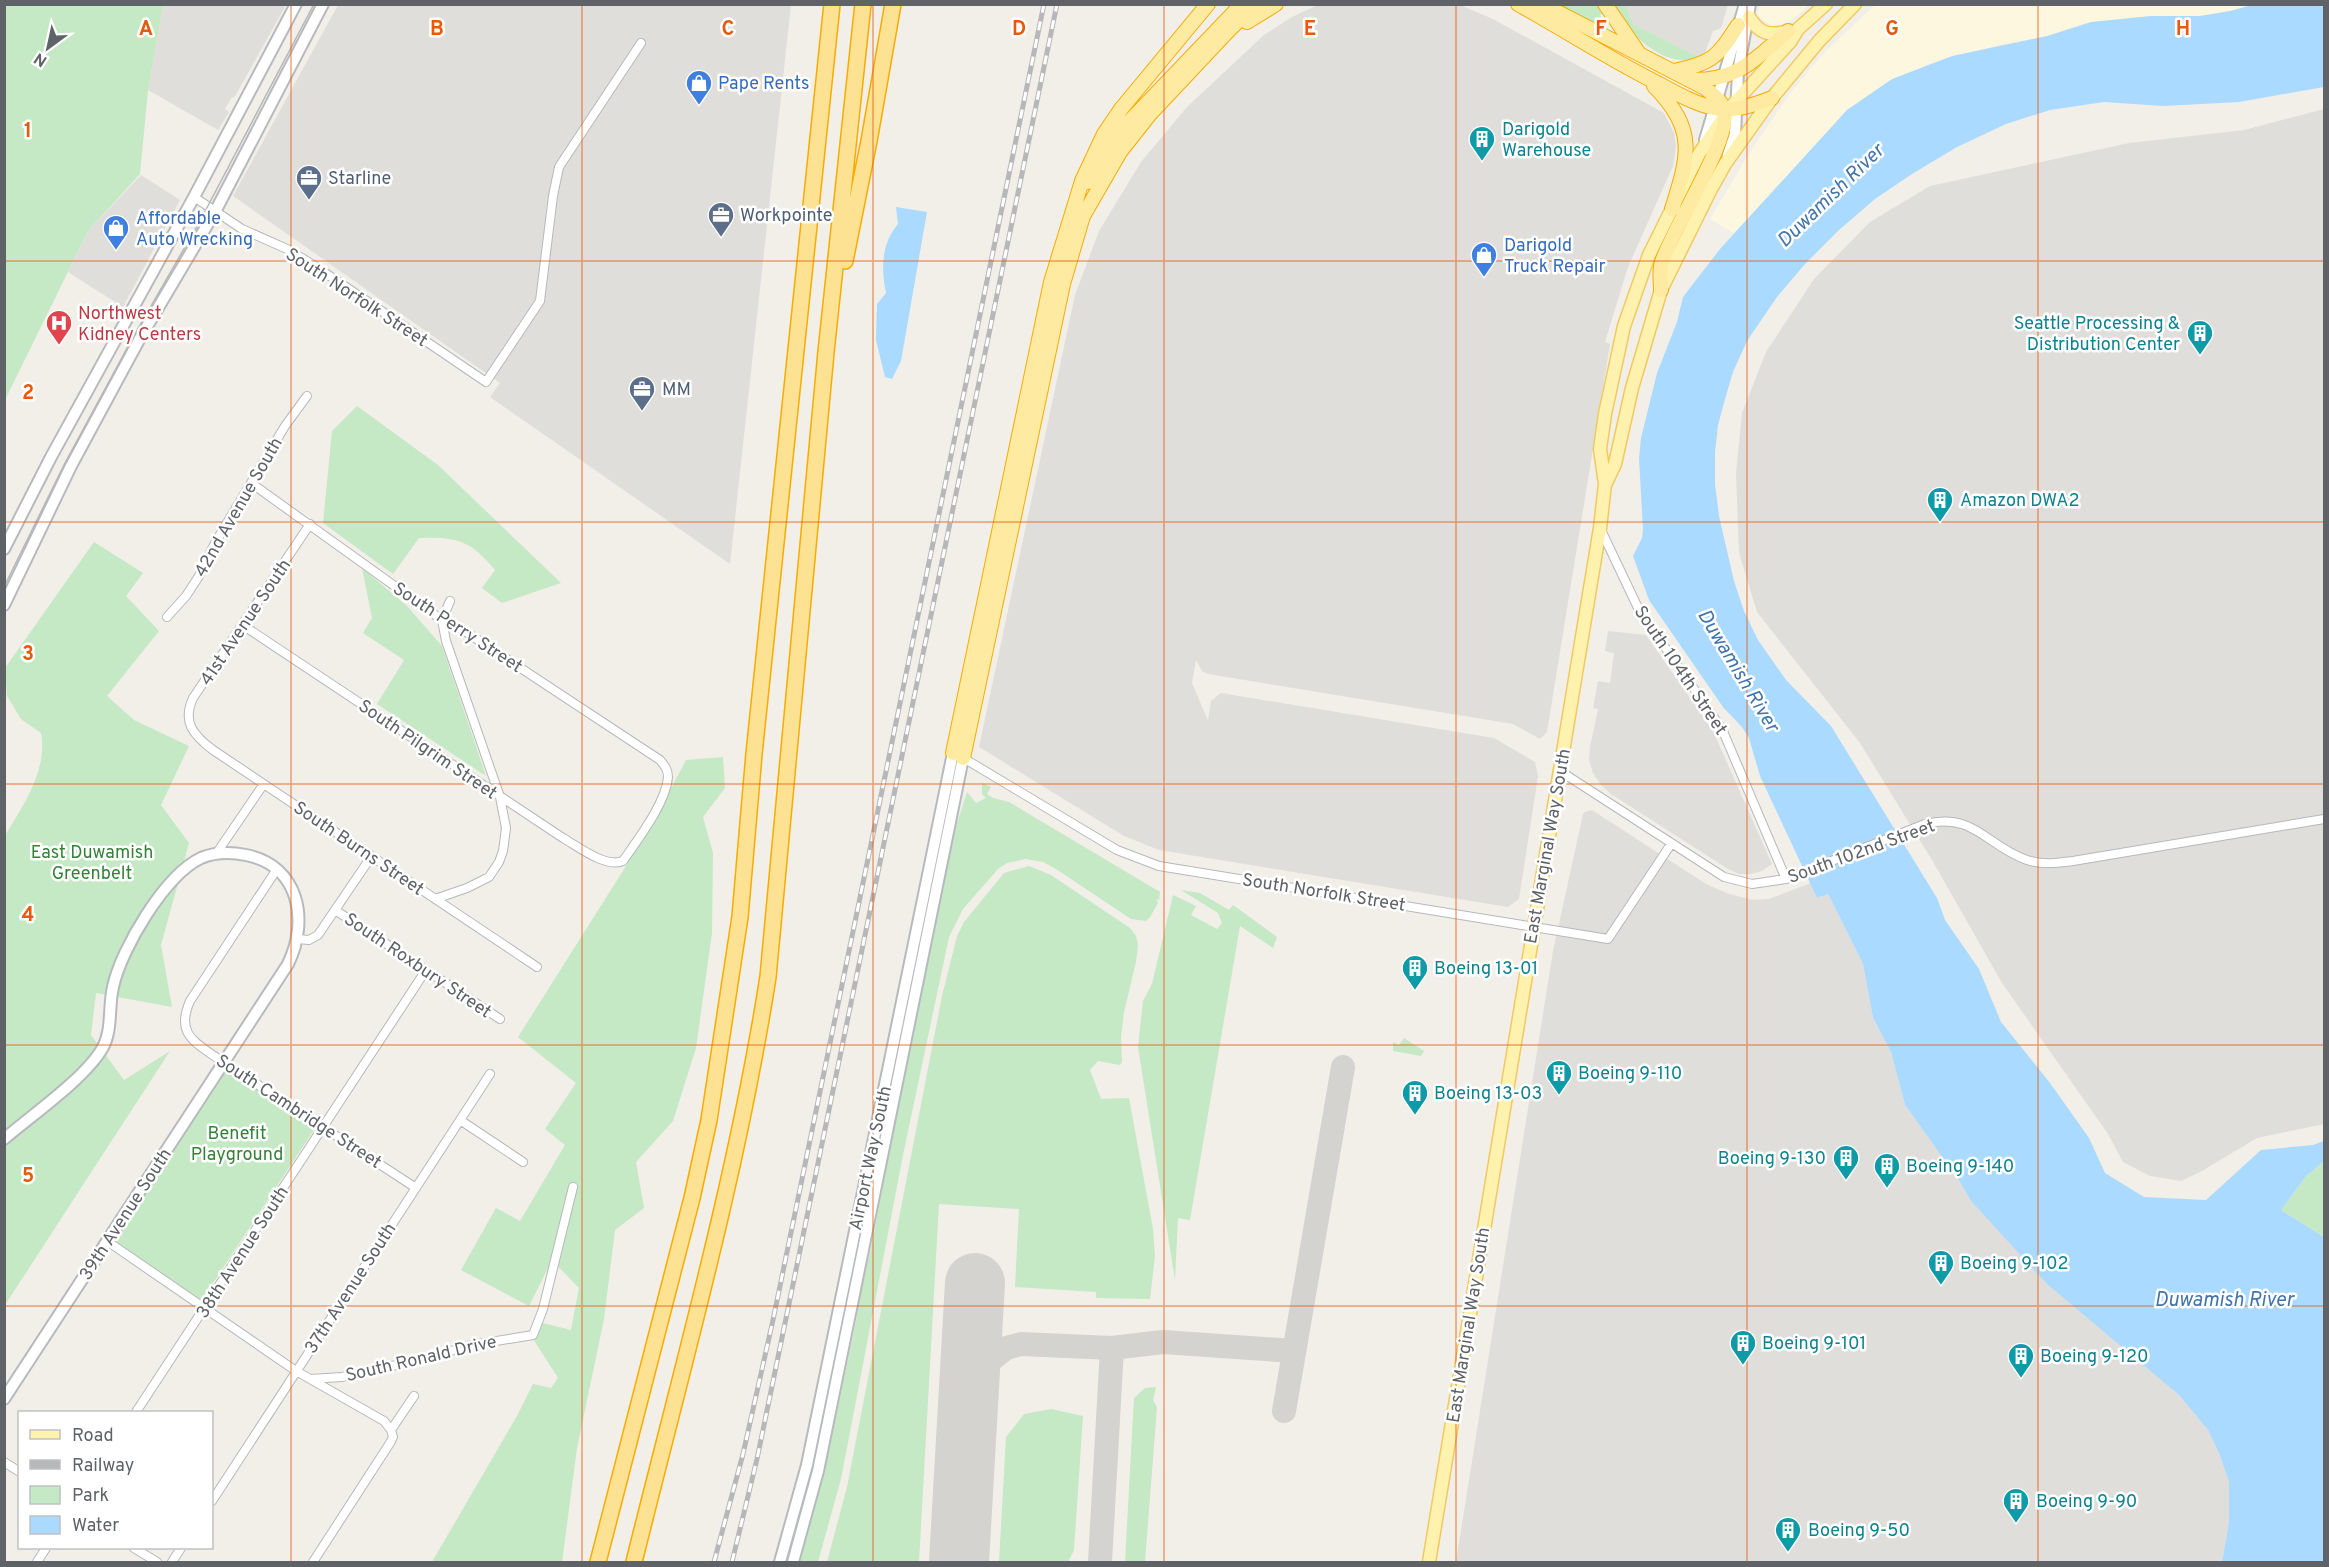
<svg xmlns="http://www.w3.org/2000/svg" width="2329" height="1567" font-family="Overpass,sans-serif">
  <rect width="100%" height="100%" fill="#f1efe8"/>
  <path fill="#fef7e0" d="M2242,4L2244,7L2230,11L2200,16H2151L1999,45L1929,64L1847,109L1824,137L1734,233L1710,219L1750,152L1791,92L1826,51L1875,5Z
    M1760,5H1809L1784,27L1777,29L1760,18L1758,13Z"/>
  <path fill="#e0deda" d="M1320,4L1460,5L1493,19L1664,113L1674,133L1676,146L1673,166L1628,267L1605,342L1610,344L1547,732L1540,739L1513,724L1208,674L1202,671L1196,660L1192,683L1208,721L1211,701L1221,693L1494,738L1535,762L1538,776L1519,899L1508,907L1159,850L1124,836L979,747L1075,295L1099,231L1141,162L1187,107L1264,35L1292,17Z
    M163,5H286L234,98L232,97L225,109L229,112L218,130L148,90Z
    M338,5H791L730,564L490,397L500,383L233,196Z
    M1626,5H1728L1721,28L1713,31L1705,53L1699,57L1633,24Z
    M2324,109V1124L2257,1138L2202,1171L2181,1181L2150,1176L2123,1162L2108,1134L2002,983L1932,860L1860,743L1757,612L1739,553L1736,473L1742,413L1766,352L1814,279L1870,222L1930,186L2129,143L2244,130Z
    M141,175L180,200L123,307L68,272L88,231Z
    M1608,631L1646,635L1713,731L1772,864L1762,871L1751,874H1739L1728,869L1611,794L1601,785L1593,773L1589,760L1590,747L1598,709L1593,708L1598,681L1610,683L1614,653L1605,651Z
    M1592,810L1706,884L1729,894L1753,900L1769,899L1811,883L1817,898L1828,894L1863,964L1873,1018L1891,1052L1905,1105L1958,1179L1971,1201L2124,1348L2179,1395L2208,1430L2219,1453L2229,1482V1522L2222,1562H1456L1553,951L1583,814L1585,812Z"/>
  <path fill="#c5e8c5" d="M5,4L163,5L148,90L140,174L88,231L5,400Z
    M1559,5H1600L1603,13L1600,15L1603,20L1602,26Z
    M1613,5H1626L1633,24L1699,57C1677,68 1647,49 1632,32C1624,25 1619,14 1613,5Z
    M357,406L438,465L561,583L502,603L482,588L495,570C470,540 457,537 419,538L393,574L323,523L332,431Z
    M94,542L143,573L126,596L159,631L107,696L134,720L189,746L161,805L189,843L161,945L172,1007L96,993L91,1035L124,1080L170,1051L5,1305L4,837C23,806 48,770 41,733L21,719L7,696L5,668Z
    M362,568L407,606L442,646L486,776L377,704L404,660L363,633L372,618Z
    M723,757L725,788L703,817L713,853L712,933L696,1048L673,1121L636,1162L644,1208L615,1230L604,1319L577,1448L562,1562H432L517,1416L533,1384L551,1388L558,1378L533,1339L543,1323L571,1330L579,1288L552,1260L529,1306L461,1270L496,1208L520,1221L565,1145L545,1129L576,1083L518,1037L650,828L686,760Z
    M982,783L991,787L987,794L993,798L1009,802L1160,892L1159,900L1156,899L1158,903L1150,917L1146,921L1131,919L1056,869L1043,862L1026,859L1007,863L998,869L963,909L949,937L903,1155L841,1479L818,1562H800L825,1469L857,1316L858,1301L872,1244L894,1125L935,921L953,836L967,792L976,803L986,798L982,794Z
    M1029,866L1051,875L1130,928L1136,936L1138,945L1136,962L1124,1012L1121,1037L1122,1062L1120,1065L1098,1061L1090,1070L1101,1099L1129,1098L1153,1229L1155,1256L1150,1299L1096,1298V1292L1015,1287L1019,1209L939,1204L919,1562H827L847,1487L942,996L957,936L964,922L1004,873Z
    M1181,890L1200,893L1229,910L1233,905L1277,937L1273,948L1240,926L1190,1220L1178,1218L1175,1280L1138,1047L1143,1001L1152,984L1173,895L1196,906L1191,915L1217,929L1222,923L1218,913Z
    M1404,1038L1424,1051L1421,1056L1393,1051V1042L1399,1045Z
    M223,1061L319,1122L200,1303L109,1238Z
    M2324,1161V1237L2281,1210L2306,1176Z
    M1156,1387L1153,1400L1157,1407L1145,1562H1125L1134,1398L1145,1388Z
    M1051,1409L1083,1416L1074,1550L1068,1562H999L1006,1437L1024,1414Z"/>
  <path fill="#aadaff" d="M2252,5H2324V87L2239,102L2163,106L2104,102L2050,110L2006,124L1957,147L1912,174L1875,199L1839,230L1805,264L1777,297L1747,341L1733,372L1725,399L1718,425L1715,452V484L1719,516L1734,581L1744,611L1758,640L1786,680L1831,726L1937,898L1945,920L1979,969L2001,1022L2050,1083L2089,1138L2105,1173L2144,1197L2206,1200L2261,1150L2313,1145L2324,1141V1161L2306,1176L2281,1210L2324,1237V1562H2222L2229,1522V1482L2219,1453L2208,1430L2179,1395L2047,1284L1971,1201L1958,1179L1905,1105L1891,1052L1873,1018L1863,964L1828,894L1817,898L1760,776L1749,738L1742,727L1723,707L1649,600L1633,556L1642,538L1643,529L1639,458L1641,438L1657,373L1677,322L1683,297L1720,249L1847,110L1892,79L1952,56L2047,36L2091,22L2151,16H2200L2230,11Z
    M896,207L927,212L901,361L892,379L885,377L876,340L877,304L886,293C881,269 881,244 898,224Z"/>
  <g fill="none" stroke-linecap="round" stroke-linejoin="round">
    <path stroke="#d4d3d0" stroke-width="24" d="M968,1401L977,1374L983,1366L1006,1348L1021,1344L1112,1348L1163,1342L1294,1351
      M1284,1411L1343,1067
      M1100,1562L1112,1348"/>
    <path stroke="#d4d3d0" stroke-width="60" d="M959,1562L975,1283"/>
    <g stroke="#b5b8bc" stroke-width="10">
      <path id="minor" d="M194,197L242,229L287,249L315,266L486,382L540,301L553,196L559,167L641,43
        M310,524L193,698C182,722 193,735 213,750L537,967
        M1601,530L1639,610L1722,729L1786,879
        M167,617L186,596L199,576L215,543L285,426L307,396
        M244,626L563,838C579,847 605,868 623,861C638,839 666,803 668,777C668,769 664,765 660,760L463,630L442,620L251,483
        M960,756L1117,850L1159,866L1608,939L1671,844
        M1560,771L1724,877L1752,884L1786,879L1925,824C1975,812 1986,846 2027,860C2042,865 2058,863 2073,861L2324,819
        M216,854L263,785
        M277,869L190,1001C176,1033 193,1041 217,1058L416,1188
        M435,899L467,888L489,877L499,862L503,851L506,828L500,797L446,641L442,620L450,601
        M335,910L500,1019
        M298,939L309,940L318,935L371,857
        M460,1120L523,1162
        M107,1241L296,1371L384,1421L391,1430
        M310,1379L342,1377L382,1367L405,1364L472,1345L533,1335L543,1309L573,1187
        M136,1412L426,970
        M4,1462L20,1472
        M212,1501L490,1074
        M134,1548L157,1562
        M37,1562L46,1548
        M172,1562L181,1548
        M313,1562L390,1443L393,1437L391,1430L414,1396"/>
    </g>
    <g stroke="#b5b8bc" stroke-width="14">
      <path id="tertiary" d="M1705,140L1745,4
        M1728,155L1735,134L1738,72L1750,4"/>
    </g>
    <g stroke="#b6babf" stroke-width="14">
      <path id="secondary" d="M4,549L51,457L194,197L296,4
        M4,605L71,466L139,340L216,210L323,4
        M4,1139C32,1115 84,1079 102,1049C113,1030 108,1008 113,987C121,949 165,875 201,858C215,852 231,852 246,855C300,866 309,921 288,964L4,1399
        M780,1562L807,1465L953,753
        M793,1562L818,1471L963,758"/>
    </g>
    <g stroke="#f2c960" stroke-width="15">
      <path id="primary" d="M1749,17C1759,33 1769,37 1788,31
        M1606,483L1615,464L1632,388L1661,290L1711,189L1725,164L1772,98L1819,41L1855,4
        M1429,1562L1600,528L1605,484L1600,449L1605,414L1624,326L1649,255L1699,154L1729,109L1790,42L1798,29L1826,4"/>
    </g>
    <g stroke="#f9ab00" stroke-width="16">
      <path id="trunk" d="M1518,4C1565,30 1611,60 1659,84C1676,93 1695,104 1714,108C1734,112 1754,105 1772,98
        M1542,4L1705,88C1712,94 1721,100 1724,109C1733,137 1673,227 1662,262C1659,270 1661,281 1661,290
        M1605,4L1638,52
        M1247,22L1276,4
        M1674,71C1713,62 1716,59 1738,25
        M1693,80C1739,80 1755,59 1788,31
        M1654,86C1697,130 1689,155 1672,209
        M1088,182L1126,125L1242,4
        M953,753L1051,282L1082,181L1104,134L1121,109L1208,4
        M963,758L1063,284L1083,216L1120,152L1150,114L1229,30L1256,4"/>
    </g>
    <g stroke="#f9ab00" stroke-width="18">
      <path id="motorway" d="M845,261L869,141L893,4
        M598,1562L692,1198L709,1120L740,917L754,754L832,4
        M634,1562C682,1368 737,1175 768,977L826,352L863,4"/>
    </g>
    <use href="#minor" stroke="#fff" stroke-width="8"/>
    <use href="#tertiary" stroke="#fff" stroke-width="10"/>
    <use href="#secondary" stroke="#fff" stroke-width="10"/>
    <use href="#primary" stroke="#fff2af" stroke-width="12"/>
    <use href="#trunk" stroke="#feeaa1" stroke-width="14"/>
    <use href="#motorway" stroke="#fde293" stroke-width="15"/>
    <path stroke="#b6b7b8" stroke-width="1.5" d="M4,587L65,463L132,339L200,221L314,4"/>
    <g stroke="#b6b7b8" stroke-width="5">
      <path id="rail" d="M714,1562L743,1454L773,1320L1044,4
        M732,1562L757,1459L1057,4"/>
    </g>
    <use href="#rail" stroke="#fff" stroke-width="3" stroke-dasharray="9" stroke-linecap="butt"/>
  </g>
  <path fill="none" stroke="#e8590c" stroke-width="1.5" stroke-opacity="0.55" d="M291,4V1562M582,4V1562M873,4V1562M1164,4V1562M1456,4V1562M1747,4V1562M2038,4V1562M4,261H2324M4,522H2324M4,784H2324M4,1045H2324M4,1306H2324"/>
  <defs>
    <g id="shop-pin" transform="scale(1.35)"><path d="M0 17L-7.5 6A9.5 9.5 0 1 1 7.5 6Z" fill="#3f7fe0" stroke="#fff"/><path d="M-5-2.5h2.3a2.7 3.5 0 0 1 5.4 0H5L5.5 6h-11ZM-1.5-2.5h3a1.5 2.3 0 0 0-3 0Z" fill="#fff"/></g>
    <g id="building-pin" transform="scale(1.35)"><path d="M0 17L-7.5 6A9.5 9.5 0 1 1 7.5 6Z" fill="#0f9aa8" stroke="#fff"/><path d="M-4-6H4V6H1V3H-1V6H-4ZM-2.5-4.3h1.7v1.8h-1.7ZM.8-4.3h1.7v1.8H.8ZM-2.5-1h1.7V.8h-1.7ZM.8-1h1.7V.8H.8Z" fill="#fff"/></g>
    <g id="office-pin" transform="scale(1.35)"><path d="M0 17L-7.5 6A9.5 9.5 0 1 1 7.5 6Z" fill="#5c6f8a" stroke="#fff"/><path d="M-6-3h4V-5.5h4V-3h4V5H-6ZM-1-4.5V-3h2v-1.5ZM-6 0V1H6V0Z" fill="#fff"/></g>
    <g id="hospital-pin" transform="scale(1.35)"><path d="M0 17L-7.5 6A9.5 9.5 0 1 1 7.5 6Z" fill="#e0444e" stroke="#fff"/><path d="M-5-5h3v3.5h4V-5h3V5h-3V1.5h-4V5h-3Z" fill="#fff"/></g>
  </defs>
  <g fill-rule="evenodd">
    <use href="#shop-pin" x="699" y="83"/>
    <use href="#building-pin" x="1482" y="139"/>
    <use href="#office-pin" x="309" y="178"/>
    <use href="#office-pin" x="721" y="215"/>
    <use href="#shop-pin" x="116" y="228"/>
    <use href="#shop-pin" x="1484" y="255"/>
    <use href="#hospital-pin" x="59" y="323"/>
    <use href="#building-pin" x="2200" y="333"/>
    <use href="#office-pin" x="642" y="389"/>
    <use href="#building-pin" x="1940" y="500"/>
    <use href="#building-pin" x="1415" y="968"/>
    <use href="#building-pin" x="1559" y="1073"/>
    <use href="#building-pin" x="1415" y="1093"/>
    <use href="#building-pin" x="1846" y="1158"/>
    <use href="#building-pin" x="1887" y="1166"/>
    <use href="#building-pin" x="1941" y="1263"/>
    <use href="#building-pin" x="1743" y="1343"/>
    <use href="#building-pin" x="2021" y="1356"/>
    <use href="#building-pin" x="2016" y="1501"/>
    <use href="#building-pin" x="1788" y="1530"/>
  </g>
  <g text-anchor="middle" stroke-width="5" stroke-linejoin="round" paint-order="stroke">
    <g font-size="18" fill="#366cbe" stroke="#fff" text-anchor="start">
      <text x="718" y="89">Pape Rents</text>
      <text x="136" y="224">Affordable<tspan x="136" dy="21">Auto Wrecking</tspan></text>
      <text x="1504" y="251">Darigold<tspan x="1504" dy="21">Truck Repair</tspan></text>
    </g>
    <g font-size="18" fill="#0d838f" stroke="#fff" text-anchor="start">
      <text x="1502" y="135">Darigold<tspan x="1502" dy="21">Warehouse</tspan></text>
      <text x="2180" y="329" text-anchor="end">Seattle Processing &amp;<tspan x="2180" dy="21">Distribution Center</tspan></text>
      <text x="1960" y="506">Amazon DWA2</text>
      <text x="1434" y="974">Boeing 13-01</text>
      <text x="1578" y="1079">Boeing 9-110</text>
      <text x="1434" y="1099">Boeing 13-03</text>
      <text x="1826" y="1164" text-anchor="end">Boeing 9-130</text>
      <text x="1906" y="1172">Boeing 9-140</text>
      <text x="1960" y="1269">Boeing 9-102</text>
      <text x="1762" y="1349">Boeing 9-101</text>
      <text x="2040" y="1362">Boeing 9-120</text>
      <text x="2036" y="1507">Boeing 9-90</text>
      <text x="1808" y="1536">Boeing 9-50</text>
    </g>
    <g font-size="18" fill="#4e5e75" stroke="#fff" text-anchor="start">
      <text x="328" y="184">Starline</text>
      <text x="740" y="221">Workpointe</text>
      <text x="662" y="395">MM</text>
    </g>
    <g font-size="18" fill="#5f6368" stroke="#fff">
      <text transform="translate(357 297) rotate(33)" y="6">South Norfolk Street</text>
      <text transform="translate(238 507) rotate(-60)" y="6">42nd Avenue South</text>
      <text transform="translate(245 622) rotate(-56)" y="6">41st Avenue South</text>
      <text transform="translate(458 627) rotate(33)" y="6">South Perry Street</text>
      <text transform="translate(1681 670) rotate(56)" y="6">South 104th Street</text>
      <text transform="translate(428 749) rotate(34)" y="6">South Pilgrim Street</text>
      <text transform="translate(1547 846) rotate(-80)" y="6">East Marginal Way South</text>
      <text transform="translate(359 848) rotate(34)" y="6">South Burns Street</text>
      <text transform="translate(1861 851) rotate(-20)" y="6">South 102nd Street</text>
      <text transform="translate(1324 892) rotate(9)" y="6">South Norfolk Street</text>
      <text transform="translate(418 965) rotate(34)" y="6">South Roxbury Street</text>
      <text transform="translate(299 1111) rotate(33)" y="6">South Cambridge Street</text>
      <text transform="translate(870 1158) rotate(-78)" y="6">Airport Way South</text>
      <text transform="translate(125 1214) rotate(-57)" y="6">39th Avenue South</text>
      <text transform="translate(242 1252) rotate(-57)" y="6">38th Avenue South</text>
      <text transform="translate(350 1288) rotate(-57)" y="6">37th Avenue South</text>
      <text transform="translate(1468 1325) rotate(-81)" y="6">East Marginal Way South</text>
      <text transform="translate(421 1358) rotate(-13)" y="6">South Ronald Drive</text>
    </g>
    <g font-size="18" fill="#be3a42" stroke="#fff" text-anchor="start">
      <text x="78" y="319">Northwest<tspan x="78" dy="21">Kidney Centers</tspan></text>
    </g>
    <g font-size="18" fill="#348238" stroke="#fff">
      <text x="92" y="858">East Duwamish<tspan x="92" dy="21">Greenbelt</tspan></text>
      <text x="237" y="1139">Benefit<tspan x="237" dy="21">Playground</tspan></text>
    </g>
    <g font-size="20" font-style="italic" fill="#4174aa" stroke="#fff">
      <text transform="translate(1830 195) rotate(-44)" y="7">Duwamish River</text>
      <text transform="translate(1739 670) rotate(59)" y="7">Duwamish River</text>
      <text x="2224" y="1306">Duwamish River</text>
    </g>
  </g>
  <g font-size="20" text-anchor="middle" font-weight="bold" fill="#e8590c" stroke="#fff" stroke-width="5" stroke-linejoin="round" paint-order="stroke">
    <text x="146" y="35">A</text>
    <text x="437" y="35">B</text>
    <text x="728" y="35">C</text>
    <text x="1019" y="35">D</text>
    <text x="1310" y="35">E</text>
    <text x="1601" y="35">F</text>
    <text x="1892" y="35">G</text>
    <text x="2183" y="35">H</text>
    <text x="28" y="137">1</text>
    <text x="28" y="399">2</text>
    <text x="28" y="660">3</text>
    <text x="28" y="921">4</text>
    <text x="28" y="1182">5</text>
  </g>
  <rect width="2329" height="1567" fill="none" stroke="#5f6368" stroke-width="12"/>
  <rect x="18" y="1411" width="195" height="138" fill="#ffffff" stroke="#bfc1c3" stroke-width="1.5"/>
  <rect x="30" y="1430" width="30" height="9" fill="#fff2af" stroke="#bfc1c3" stroke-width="1.5"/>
  <text x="72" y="1441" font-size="18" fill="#5f6368">Road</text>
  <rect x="30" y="1460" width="30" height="9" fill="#b6b7b8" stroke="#bfc1c3" stroke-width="1.5"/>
  <text x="72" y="1471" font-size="18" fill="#5f6368">Railway</text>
  <rect x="30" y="1486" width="30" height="18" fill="#c5e8c5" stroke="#bfc1c3" stroke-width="1.5"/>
  <text x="72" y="1501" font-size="18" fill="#5f6368">Park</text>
  <rect x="30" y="1516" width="30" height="18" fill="#aadaff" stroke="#bfc1c3" stroke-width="1.5"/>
  <text x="72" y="1531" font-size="18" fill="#5f6368">Water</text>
  <g transform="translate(48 48) rotate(213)" stroke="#ffffff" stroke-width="4.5" paint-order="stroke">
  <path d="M0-4.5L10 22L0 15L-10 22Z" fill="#5f6368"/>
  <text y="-9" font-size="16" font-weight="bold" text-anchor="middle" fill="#5f6368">N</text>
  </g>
</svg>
